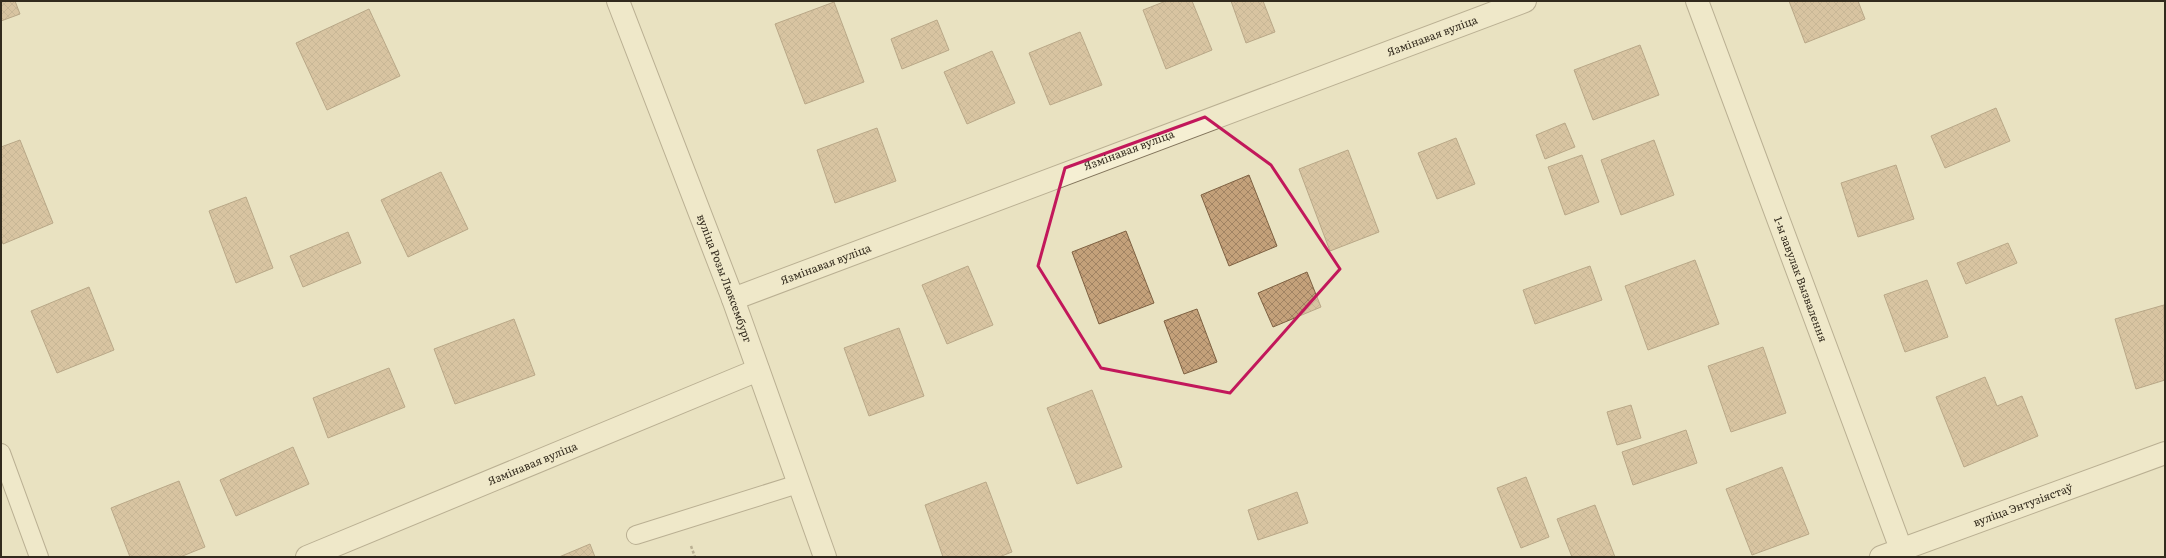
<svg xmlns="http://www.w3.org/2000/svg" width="2166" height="558" font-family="Literata,serif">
  <defs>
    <pattern id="building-cross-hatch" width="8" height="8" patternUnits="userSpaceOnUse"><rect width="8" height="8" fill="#c4a17a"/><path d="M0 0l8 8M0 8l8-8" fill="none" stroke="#a08363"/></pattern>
  </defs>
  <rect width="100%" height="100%" fill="#e9e2c1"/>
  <path fill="url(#building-cross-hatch)" stroke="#7e6142" d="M1,1H15L20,14L1,21Z
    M1166,1H1192L1212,50L1166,69L1143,10Z
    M1231,1H1263L1275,32L1246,43Z
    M1789,1H1858L1865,19L1805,43Z
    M834,2L864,82L805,104L775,24Z
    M369,9L400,76L327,110L296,43Z
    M937,20L949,50L902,69L891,39Z
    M1080,32L1102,85L1050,105L1029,53Z
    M1640,45L1659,95L1593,120L1574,70Z
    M992,51L1015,103L967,124L944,72Z
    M1996,108L2010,141L1945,168L1931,136Z
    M1565,123L1575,147L1545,159L1536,135Z
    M877,128L896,181L835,203L817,150Z
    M1456,138L1475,184L1437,199L1418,153Z
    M20,140L53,223L3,244L1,238V147Z
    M1654,140L1674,195L1621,215L1601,160Z
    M1348,150L1379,232L1330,251L1299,169Z
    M1582,155L1599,202L1565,215L1548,167Z
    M1896,165L1914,219L1858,237L1841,183Z
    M441,172L468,229L408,257L381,200Z
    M1249,175L1277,246L1229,266L1201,195Z
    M246,197L273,268L236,283L209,211Z
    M1126,231L1154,303L1099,324L1072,252Z
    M348,232L361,263L303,287L290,256Z
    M2008,243L2017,263L1966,284L1957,263Z
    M1695,260L1719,324L1648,350L1625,286Z
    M968,266L993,325L947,344L922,285Z
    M1590,266L1602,300L1535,324L1523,290Z
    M1307,272L1321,307L1273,327L1258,293Z
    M1927,280L1948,337L1905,352L1884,295Z
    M89,287L114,350L57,373L31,311Z
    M2164,305L2165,380L2136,389L2115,319Z
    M1197,309L1217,362L1184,374L1164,321Z
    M514,319L535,375L455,404L434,349Z
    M899,328L924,396L869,416L844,348Z
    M1763,347L1786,413L1731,432L1708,366Z
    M389,368L405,407L328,438L313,398Z
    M1985,377L1997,406L2022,396L2038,436L1964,467L1936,397Z
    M1092,390L1122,467L1077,484L1047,408Z
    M1631,405L1641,438L1617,445L1607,412Z
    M1686,430L1697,463L1633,485L1622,452Z
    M293,447L309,484L236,516L220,480Z
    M1782,467L1809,534L1752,555L1726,489Z
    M1526,477L1549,537L1521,548L1497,488Z
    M179,481L205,547L180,557H130L111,508Z
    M986,482L1012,552L999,557H943L925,505Z
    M1297,492L1308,523L1258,540L1248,510Z
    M1595,505L1615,557H1572L1557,519Z
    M590,544L595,557H559Z"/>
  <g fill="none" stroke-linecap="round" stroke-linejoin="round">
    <g stroke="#81735a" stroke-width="20">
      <path id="service" d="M1,453L39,557
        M636,535L798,484"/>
    </g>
    <g stroke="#81735a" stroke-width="24">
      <g id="minor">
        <path id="s1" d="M618,1L733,299L825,557"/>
        <path id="s2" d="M1697,1L1904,557"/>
        <path id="s3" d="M733,299L1525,1"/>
        <path id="s4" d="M307,557L758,370"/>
      </g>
    </g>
    <g stroke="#81735a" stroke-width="24">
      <g id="tertiary">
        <path id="s5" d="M1881,557L2165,453"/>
      </g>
    </g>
    <path stroke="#81735a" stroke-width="2.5" stroke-dasharray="3 2" stroke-linecap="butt" d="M691,546L695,557"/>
    <use href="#service" stroke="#f5efd3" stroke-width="18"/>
    <use href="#minor" stroke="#f5efd3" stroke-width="22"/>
    <use href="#tertiary" stroke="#f5efd3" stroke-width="22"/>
  </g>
  <path d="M0 0H2166V558H0ZM1205,117L1271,165L1340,269L1230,393L1101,368L1038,266L1065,168Z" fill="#e9e2c1" fill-opacity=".55" fill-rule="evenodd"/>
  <path fill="none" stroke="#c2185b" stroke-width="3" stroke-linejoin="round" d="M1205,117L1271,165L1340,269L1230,393L1101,368L1038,266L1065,168Z"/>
  <g text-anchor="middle" stroke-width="3.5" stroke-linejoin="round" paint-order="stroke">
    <g font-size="11" fill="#322a1d" stroke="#f2ecd0">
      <text dy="4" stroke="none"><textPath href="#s3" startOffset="747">Язмінавая вуліца</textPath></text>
      <text dy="4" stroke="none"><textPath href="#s3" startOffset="423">Язмінавая вуліца</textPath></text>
      <text dy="4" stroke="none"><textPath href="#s3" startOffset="99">Язмінавая вуліца</textPath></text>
      <text dy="4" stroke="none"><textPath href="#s1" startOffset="297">вуліца Розы Люксембург</textPath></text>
      <text dy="4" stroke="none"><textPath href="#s2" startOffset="297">1-ы завулак Вызвалення</textPath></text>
      <text dy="4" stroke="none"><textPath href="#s4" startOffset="244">Язмінавая вуліца</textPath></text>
      <text dy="4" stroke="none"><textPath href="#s5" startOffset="151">вуліца Энтузіястаў</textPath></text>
    </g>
  </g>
  <rect width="2166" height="558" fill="none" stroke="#322a1d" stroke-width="4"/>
</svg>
